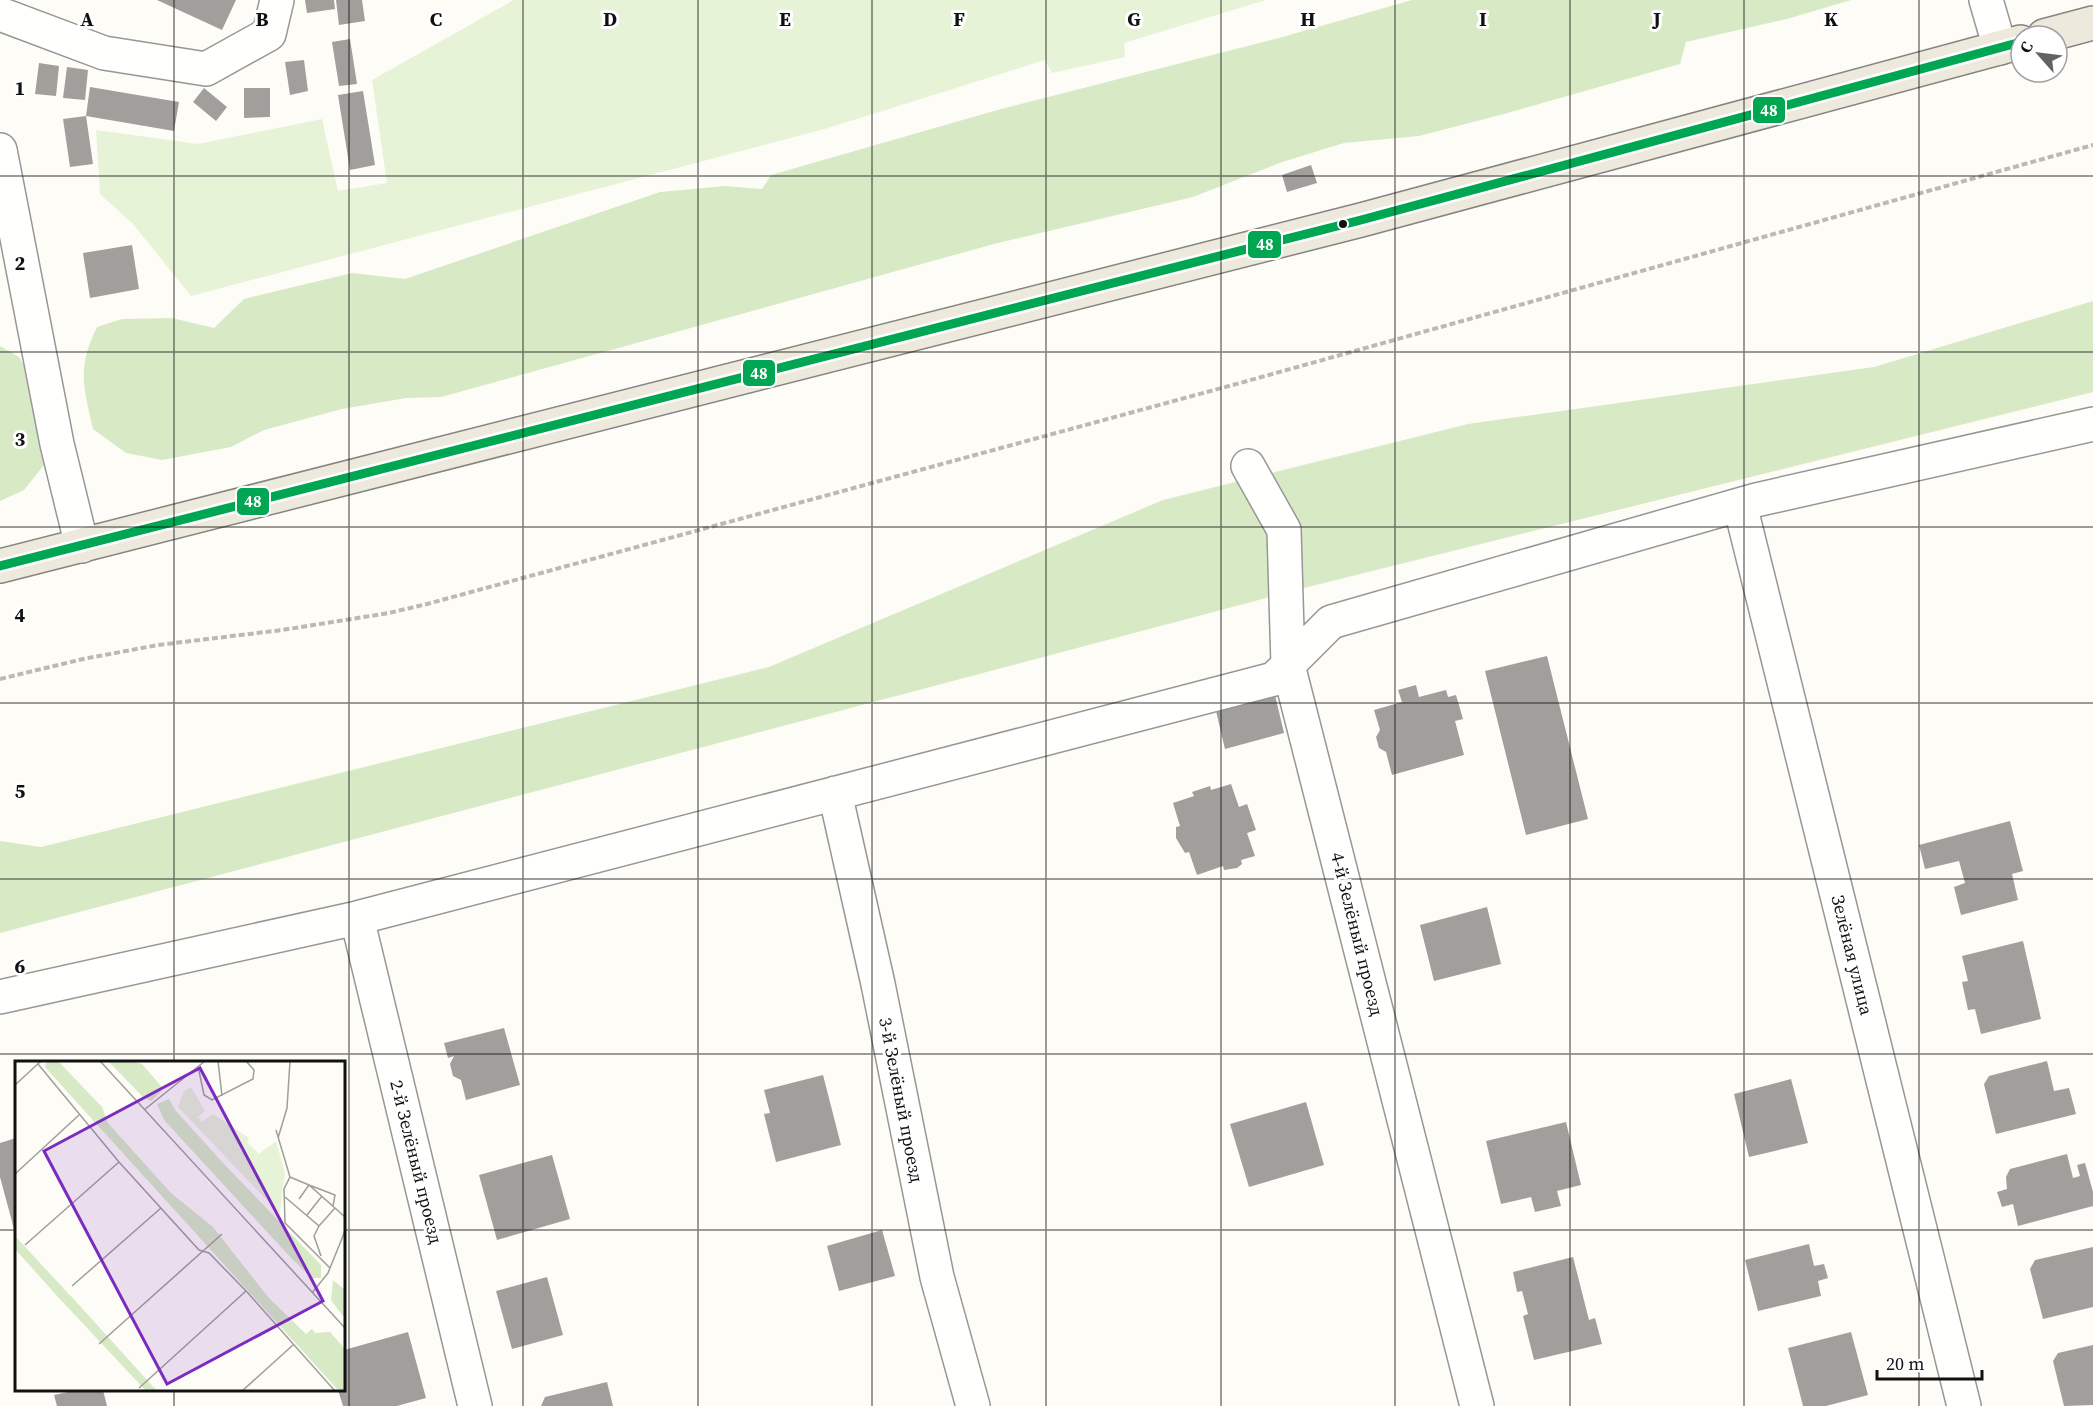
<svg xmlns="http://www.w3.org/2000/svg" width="2093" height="1406" font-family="'Source Serif 4',serif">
  <rect width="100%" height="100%" fill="#fdfcf7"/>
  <path fill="#e7f3d7" d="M514,0H1266L1124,43L1125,57L1052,73L1045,60L828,128L191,296L133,224L100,194L96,130L198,144L322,119L338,191L387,183L372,80Z"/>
  <path fill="#d8eac5" d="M1412,0H1851L1787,19L1686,42L1680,64L1504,114L1419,136L1344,143L1282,162L1193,197L994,244L441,397L406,398L342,409L264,430L231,447L162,460L126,453L93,429C83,385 77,368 97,327L122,319L172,318L214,328L244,299L352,273L405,279L660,192L725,186L762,189L771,175L1001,109L1279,38Z
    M2093,301V392L1308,587L0,933V841L41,847L769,667L1163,500L1468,424L1874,367Z
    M0,346L19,357L42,398L48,460L24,490L0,501Z"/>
  <path fill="#a19f9c" d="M157,0H236L222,30Z
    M305,0H334L335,9L307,13Z
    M336,0H362L365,21L339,25Z
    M350,39L357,84L339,86L332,42Z
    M304,60L308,91L290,95L285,62Z
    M39,63L59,66L56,96L35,94Z
    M67,67L88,70L85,100L63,98Z
    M90,87L179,102L174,131L86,116L93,164L70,167L63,119L86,116Z
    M204,88L227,107L216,121L193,102Z
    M244,88H270V117L244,118Z
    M363,91L375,165L350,170L338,95Z
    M1311,165L1317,183L1287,192L1282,175Z
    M132,245L139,289L90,298L83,253Z
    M1547,656L1588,819L1526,835L1485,671Z
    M1416,685L1419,697L1446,690L1448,697L1456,695L1463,719L1455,721L1464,755L1392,775L1386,752L1379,748L1376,737L1380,730L1374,710L1402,702L1398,690Z
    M1275,695L1284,733L1225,749L1216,711Z
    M1231,784L1239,807L1247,804L1256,830L1247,833L1255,856L1241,860L1242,864L1237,868L1224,870L1223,866L1197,875L1189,852L1185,853L1176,838V827L1180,826L1173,803L1194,796L1192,792L1210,786L1211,790Z
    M2010,821L2023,871L2012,874L2018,900L1961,915L1954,887L1965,883L1959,861L1925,869L1919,845Z
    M1487,907L1501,964L1434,981L1420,925Z
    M2023,941L2041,1019L1981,1034L1975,1009L1968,1010L1962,982L1968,981L1962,956Z
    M504,1028L520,1085L466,1100L461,1080L453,1076L450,1064L454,1056L448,1058L444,1043Z
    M2047,1061L2054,1091L2069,1088L2076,1114L1996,1134L1984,1084L1989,1076Z
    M823,1075L841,1145L776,1162L764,1114L770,1113L764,1090Z
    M1791,1079L1808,1143L1749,1157L1734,1094Z
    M1306,1102L1324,1165L1249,1187L1230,1124Z
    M1566,1122L1581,1185L1557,1191L1561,1206L1535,1212L1531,1197L1501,1204L1486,1141Z
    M16,1138V1228L14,1229L0,1177V1143Z
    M2067,1154L2073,1178L2080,1176L2077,1165L2085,1163L2093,1192V1206L2018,1226L2013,1204L2002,1207L1997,1192L2007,1189L2006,1177L2010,1169Z
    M552,1155L570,1219L497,1240L479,1175Z
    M882,1230L895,1276L839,1291L827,1246Z
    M1809,1244L1814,1266L1824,1264L1828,1278L1818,1281L1821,1296L1758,1311L1745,1260Z
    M2093,1247V1307L2043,1319L2030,1269L2035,1260Z
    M1573,1257L1589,1320L1595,1318L1602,1344L1534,1360L1523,1316L1528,1314L1522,1291L1517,1292L1513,1272Z
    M547,1277L563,1335L512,1349L496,1291Z
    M408,1332L426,1398L397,1406H343L338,1390H344V1350Z
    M1851,1332L1868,1395L1826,1406H1803L1788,1348Z
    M2093,1345V1405L2064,1406L2053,1361L2058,1353Z
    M607,1382L613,1406H541L545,1397Z
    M78,1390H103L107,1406H57L54,1395Z"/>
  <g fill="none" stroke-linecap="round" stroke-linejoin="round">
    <g stroke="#979795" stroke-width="36">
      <path id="minor" d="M1986,0L2000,48
        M0,14L104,53L206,69L269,34L277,0
        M0,150L57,444L82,546
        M1248,466L1284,530L1288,665L1477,1406
        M1740,505L1964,1406
        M835,793L878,984L937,1277L973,1406
        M357,918L475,1406
        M0,997L357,918L1274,679L1331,622L1756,500L2093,424"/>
    </g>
    <g stroke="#858482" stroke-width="36">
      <path id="major" d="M2044,36L2093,23
        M0,566L1361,220L2021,42"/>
    </g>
    <path stroke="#b9b9b8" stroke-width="4" stroke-dasharray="6 3" stroke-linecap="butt" d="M0,679L83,659L158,645L282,630L389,613L427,604L1240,383L2093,145"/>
    <use href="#minor" stroke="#fffffe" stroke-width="33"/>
    <use href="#major" stroke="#ede9dc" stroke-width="33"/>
    <g stroke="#fff" stroke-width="14">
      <path id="bus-1" d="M0,566L1361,220L2021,42"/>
    </g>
    <use href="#bus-1" stroke="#00a651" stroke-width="9"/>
  </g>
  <path fill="none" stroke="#111" stroke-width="1.5" stroke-opacity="0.55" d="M174,0V1062M349,0V1406M523,0V1406M698,0V1406M872,0V1406M1046,0V1406M1221,0V1406M1395,0V1406M1570,0V1406M1744,0V1406M1919,0V1406M0,176H2093M0,352H2093M0,527H2093M0,703H2093M0,879H2093M0,1054H2093M0,1230H16M344,1230H2093M174,1390V1406"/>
  <circle fill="#111" stroke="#fff" stroke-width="2" cx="1343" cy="224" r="5"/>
  <g text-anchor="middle" stroke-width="6" stroke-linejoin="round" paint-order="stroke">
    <g font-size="18" fill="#111" stroke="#fff">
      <text transform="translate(1357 934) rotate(76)" y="6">4-й Зелёный проезд</text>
      <text transform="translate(1852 955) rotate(76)" y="6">Зелёная улица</text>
      <text transform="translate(901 1100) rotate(79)" y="6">3-й Зелёный проезд</text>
      <text transform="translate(416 1162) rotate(76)" y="6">2-й Зелёный проезд</text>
    </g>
  </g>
  <g transform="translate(15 1061)">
    <rect width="330" height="330" fill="#fdfcf7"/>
    <path d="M176,26L190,50L183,56L187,61L198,53L234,77L232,81L244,93L261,80L270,112L265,153L163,46L169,30Z" fill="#e7f3d7"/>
    <path d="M32,0H43L87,46L93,62L156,132L198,166L254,237L291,273L297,268L300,272L315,271L330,288V330H324L56,35L30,6ZM115,0L127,3L146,25V31L136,40L128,36L94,1ZM154,38L161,50L209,103L306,204V217H297L277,198L149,59L142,43ZM0,175L65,245L142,330H131L43,236L0,188ZM318,219L330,229V258L316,239Z" fill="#d8eac5"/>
    <path fill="none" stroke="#9f9e9b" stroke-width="1.5" d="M85,0L330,267M203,0L207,35M23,3L104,101L184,189L194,192L233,232L320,330M183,5L189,34L197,39L238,18L239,9L231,0M0,24L26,0M129,49L190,0M261,69L275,116M263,77L272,47L275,0M0,113L64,54M270,136L304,165L299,175L306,195M284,138L294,124L320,134L318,145M292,154L307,135M304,165L320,147M10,184L104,101M315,207L270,162L269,128L275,116L294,124L330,156M57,225L146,147M297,232L313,212L330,170M84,283L207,173M124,327L231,230M227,330L278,284"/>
    <path fill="#7b2cbf" fill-opacity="0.15" stroke="#7b2cbf" stroke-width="3" d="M185,7L308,240L152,323L29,90Z"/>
    <rect width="330" height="330" fill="none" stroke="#111" stroke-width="3"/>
  </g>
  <g font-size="20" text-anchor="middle" font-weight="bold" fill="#111" stroke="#fff" stroke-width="6" stroke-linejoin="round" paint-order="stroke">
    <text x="87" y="26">A</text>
    <text x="262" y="26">B</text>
    <text x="436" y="26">C</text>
    <text x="610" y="26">D</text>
    <text x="785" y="26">E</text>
    <text x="959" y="26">F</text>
    <text x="1134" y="26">G</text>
    <text x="1308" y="26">H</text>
    <text x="1483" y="26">I</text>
    <text x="1657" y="26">J</text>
    <text x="1831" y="26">K</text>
    <text x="20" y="95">1</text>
    <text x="20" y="270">2</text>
    <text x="20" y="446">3</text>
    <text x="20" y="622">4</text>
    <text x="20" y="798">5</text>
    <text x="20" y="973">6</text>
  </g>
  <g stroke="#fff" stroke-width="2">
    <rect x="1752" y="96" width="34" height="28" rx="6" fill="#00a651"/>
    <rect x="1247" y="230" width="35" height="29" rx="6" fill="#00a651"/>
    <rect x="742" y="359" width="34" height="28" rx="6" fill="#00a651"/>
    <rect x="236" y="487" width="34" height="29" rx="6" fill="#00a651"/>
  </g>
  <g font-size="16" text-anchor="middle" font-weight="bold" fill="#fff">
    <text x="1769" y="116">48</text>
    <text x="1265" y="250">48</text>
    <text x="759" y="379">48</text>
    <text x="253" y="507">48</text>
  </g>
  <g transform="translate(2039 54) rotate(298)"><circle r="28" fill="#ffffff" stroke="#a0a0a0" stroke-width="1.5"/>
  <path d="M0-4.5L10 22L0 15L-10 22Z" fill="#646362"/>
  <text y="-9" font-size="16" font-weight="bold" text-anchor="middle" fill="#111111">С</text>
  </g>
  <path d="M1877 1370v9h105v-9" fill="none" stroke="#111111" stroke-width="3"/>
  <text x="1886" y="1370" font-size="18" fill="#111111" stroke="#ffffff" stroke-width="4.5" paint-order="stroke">20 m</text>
</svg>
